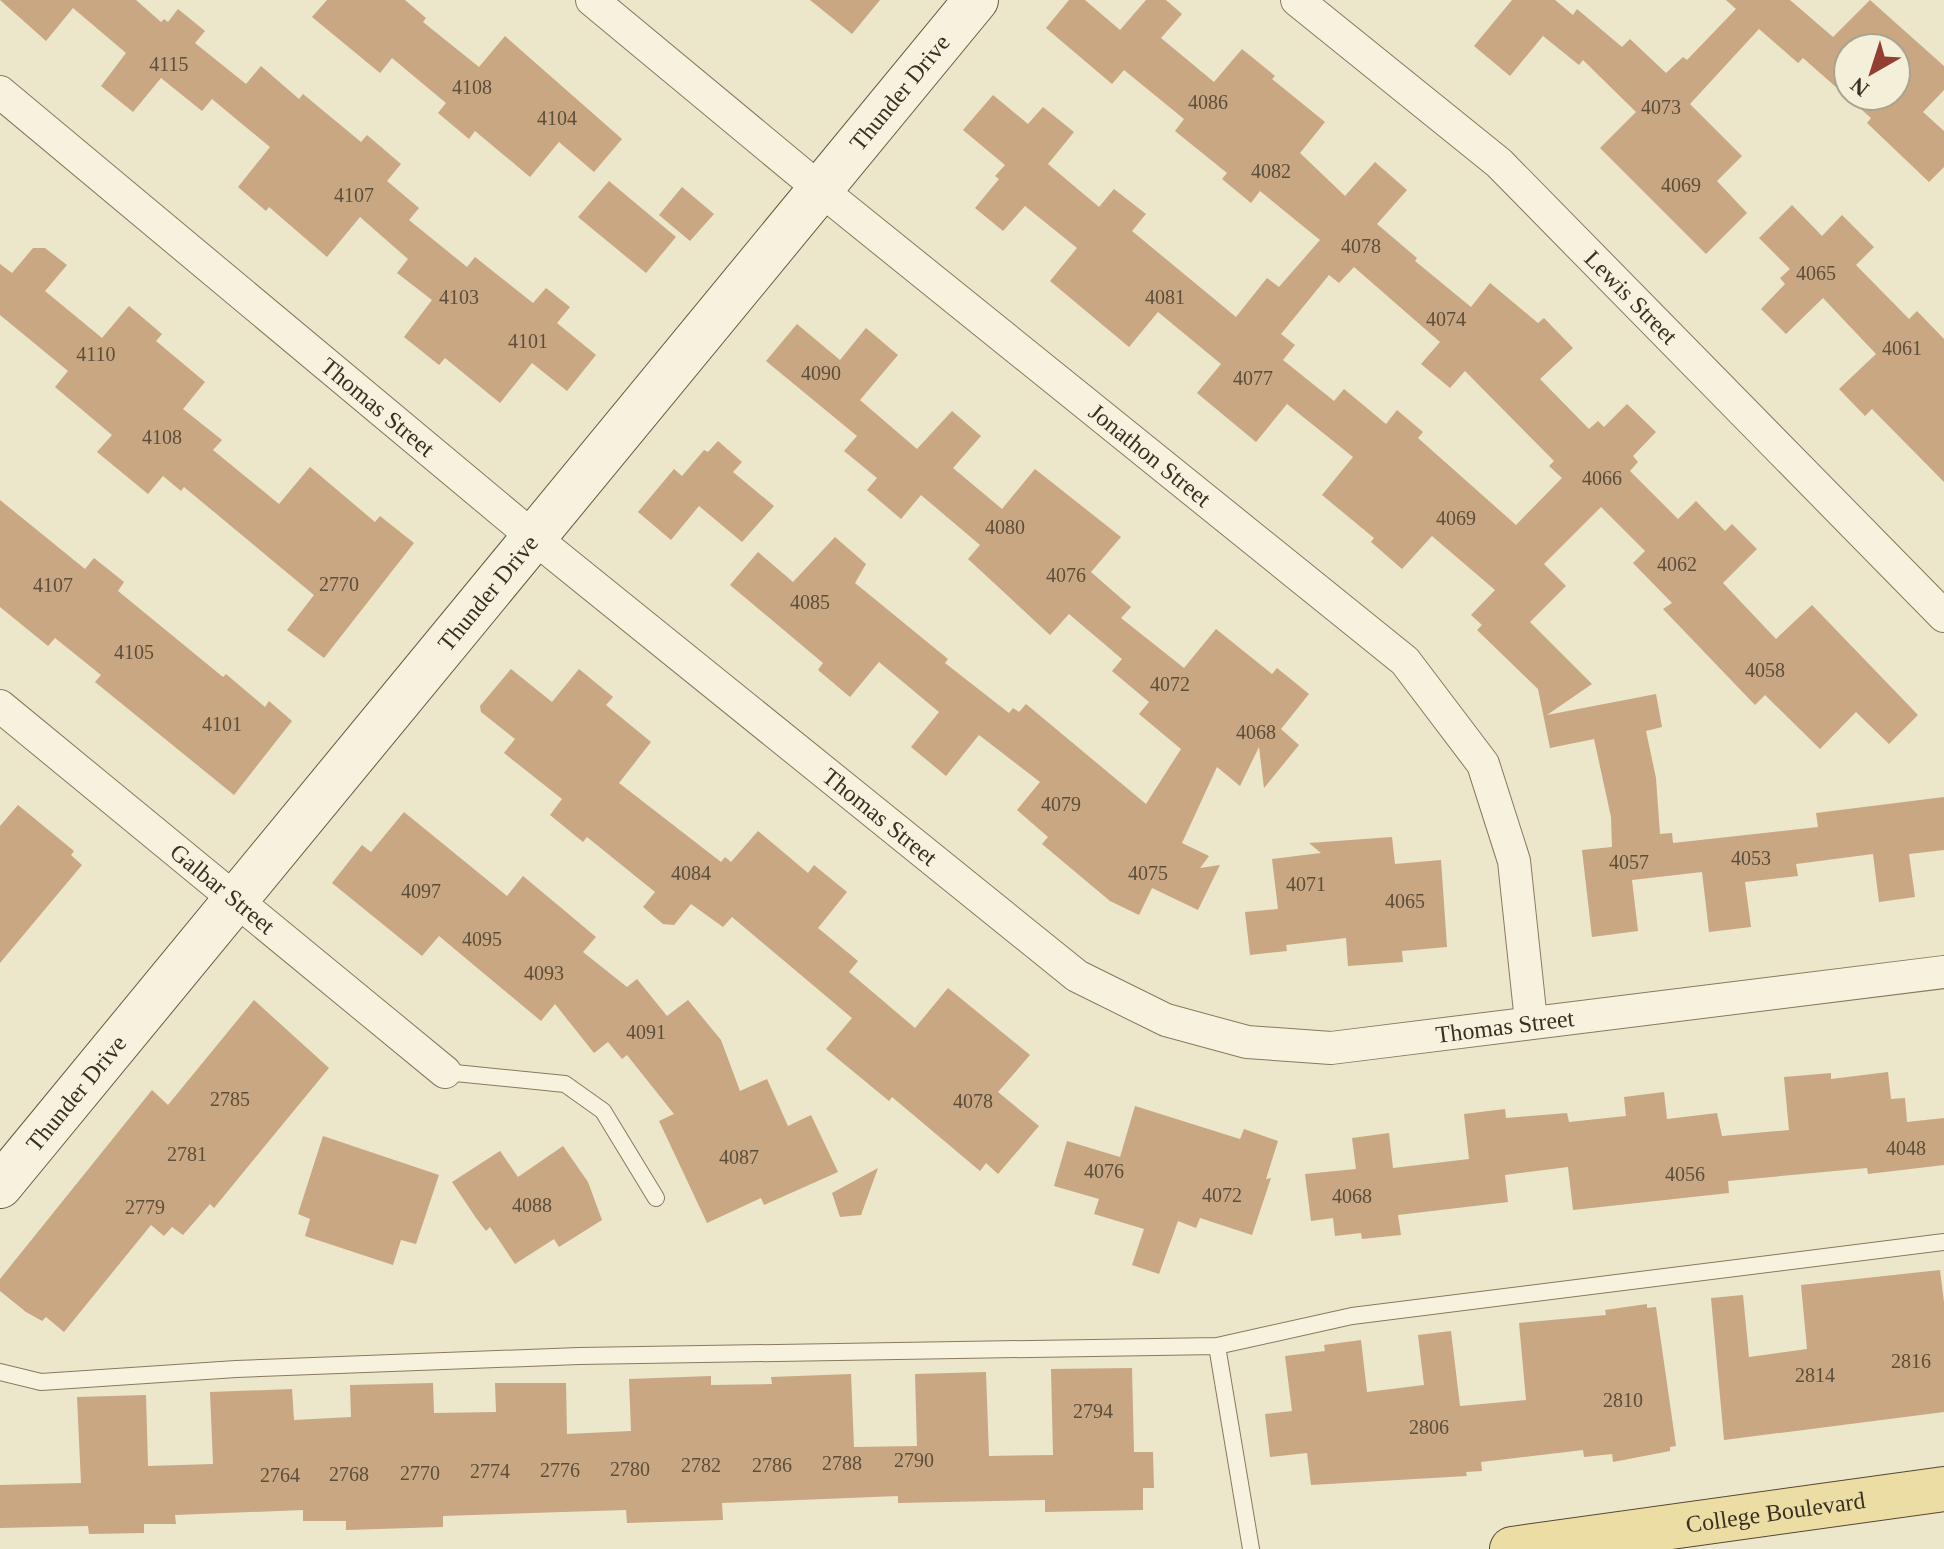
<svg xmlns="http://www.w3.org/2000/svg" width="1944" height="1549" font-family="'Times New Roman',serif">
  <rect width="100%" height="100%" fill="#ece6ca"/>
  <path fill="#c8a782" fill-rule="evenodd" d="M0,0H136L161,22L164,19L168,22L178,9L205,31L195,43L246,84L261,66L299,99L303,94L361,142L367,135L401,164L387,181L419,208L409,220L467,267L475,257L533,303L546,288L570,307L557,323L596,355L567,391L532,363L500,403L445,358L439,365L404,337L432,300L397,273L408,259L360,217L327,257L269,207L266,211L238,187L270,147L212,99L202,111L161,78L133,112L101,86L126,53L73,8L46,41Z
    M327,0H405L426,18L423,22L479,67L505,36L622,139L594,172L559,142L530,177L475,131L469,139L438,113L446,103L392,58L380,73L312,17Z
    M810,0H880L852,34Z
    M1069,0H1085L1120,30L1146,0H1166L1182,14L1161,38L1214,82L1242,49L1275,76L1272,79L1325,122L1300,153L1345,196L1375,162L1407,190L1377,224L1417,258L1415,261L1471,307L1490,283L1538,323L1544,318L1573,348L1540,379L1589,429L1598,421L1604,427L1627,404L1656,432L1633,456L1638,462L1630,471L1678,519L1696,501L1725,531L1732,524L1757,549L1723,583L1776,639L1812,605L1918,715L1889,744L1856,712L1820,749L1765,695L1755,705L1663,609L1672,603L1633,563L1645,551L1601,507L1544,564L1566,586L1530,622L1592,684L1547,715L1656,694L1662,727L1646,731L1656,778L1660,834L1672,833L1673,843L1818,827L1816,813L1944,797V850L1909,854L1915,897L1879,902L1873,854L1796,864L1798,876L1745,882L1751,927L1709,932L1702,872L1632,880L1638,931L1592,937L1582,850L1612,847L1611,817L1594,739L1550,748L1538,689L1477,630L1482,625L1471,615L1495,590L1432,536L1402,569L1371,542L1374,538L1322,495L1353,457L1287,404L1256,442L1197,393L1221,364L1158,312L1129,347L1050,281L1077,248L1025,206L1003,231L975,208L999,179L995,176L1005,165L963,130L993,95L1028,124L1043,107L1074,132L1048,164L1099,207L1114,189L1146,214L1132,231L1236,317L1267,278L1279,287L1320,240L1260,191L1251,203L1222,179L1227,173L1175,131L1184,119L1124,70L1112,84L1046,28ZM1354,267L1440,342L1421,364L1450,388L1465,371L1554,461L1549,466L1562,478L1516,525L1418,438L1423,432L1397,410L1386,424L1344,389L1334,401L1283,360L1295,345L1281,334L1329,275L1339,283Z
    M1512,0H1555L1573,15L1577,9L1622,47L1630,39L1666,73L1683,57L1687,60L1736,9L1726,0H1790L1833,37L1870,0L1944,66V90L1923,112L1944,131V167L1929,182L1867,123L1871,118L1803,58L1798,63L1759,29L1690,104L1742,156L1717,181L1747,213L1706,254L1600,148L1636,112L1583,60L1579,65L1543,36L1510,76L1474,46ZM1848,48H1896V96H1848Z
    M609,181L676,237L646,273L578,217Z
    M682,187L714,214L690,241L659,215Z
    M1792,205L1822,236L1842,215L1874,247L1856,265L1909,319L1917,311L1944,339V482L1872,409L1865,416L1839,389L1876,354L1823,298L1786,334L1761,309L1785,284L1780,278L1790,269L1759,238Z
    M33,248H45L67,265L45,291L102,338L129,306L162,334L156,341L205,382L183,409L222,440L213,450L279,504L310,467L375,522L380,516L414,543L324,658L287,630L314,595L184,487L181,491L163,476L148,494L97,452L112,435L55,387L68,371L0,315V264L12,273Z
    M797,324L840,360L866,328L898,355L860,400L917,449L952,411L981,436L953,468L1002,509L1035,469L1121,537L1091,572L1131,607L1121,618L1184,668L1216,629L1272,674L1277,668L1309,694L1281,729L1299,745L1264,788L1259,747L1240,786L1217,767L1182,843L1209,856L1200,868L1220,865L1198,910L1152,888L1139,915L1110,901L1042,844L1048,837L1017,810L1040,782L979,735L946,776L911,747L939,712L879,662L850,697L818,670L823,663L730,585L758,552L793,582L835,537L866,564L855,583L948,659L945,663L1009,713L1013,708L1019,712L1026,704L1146,804L1181,749L1139,714L1149,702L1112,671L1122,659L1069,614L1050,635L968,559L980,545L921,495L901,519L867,490L877,478L844,451L857,436L766,361Z
    M718,441L742,462L733,472L774,506L742,542L699,506L671,540L638,512L674,469L682,476L704,450L708,452Z
    M0,500L85,569L94,558L124,582L118,591L223,677L226,674L265,707L269,701L292,721L234,795L95,682L101,675L55,638L48,646L0,607Z
    M511,669L552,702L579,669L613,697L606,705L651,742L619,783L721,862L725,857L731,862L758,831L808,873L814,865L847,892L818,928L858,961L849,972L915,1028L948,988L1030,1055L998,1092L1039,1126L998,1174L986,1163L980,1171L892,1097L889,1101L826,1049L852,1018L732,917L723,927L691,904L674,925L663,924L643,907L655,892L587,837L583,842L550,815L562,799L504,753L515,739L481,712L480,706Z
    M18,805L74,851L71,855L82,865L0,963V826Z
    M404,812L507,896L523,876L596,937L583,952L627,987L637,979L667,1016L688,1000L721,1040L740,1091L767,1079L788,1126L811,1115L838,1172L764,1205L761,1198L707,1223L659,1121L674,1114L627,1055L622,1059L608,1042L594,1053L555,1004L541,1021L439,936L422,956L332,883L362,845L371,852Z
    M1392,837L1395,864L1441,860L1447,947L1402,951L1403,962L1348,966L1346,938L1286,945L1287,951L1250,955L1245,912L1278,909L1272,859L1321,853L1309,843Z
    M254,1000L329,1068L214,1208L210,1204L183,1235L172,1227L164,1236L151,1225L64,1332L46,1317L42,1321L26,1312L0,1291V1279L152,1090L168,1105Z
    M1888,1072L1891,1099L1905,1098L1907,1122L1944,1118V1165L1868,1174L1867,1168L1728,1181L1729,1193L1573,1210L1568,1167L1505,1175L1508,1202L1398,1215L1401,1235L1362,1239L1361,1233L1335,1236L1333,1218L1311,1221L1305,1174L1356,1169L1352,1138L1389,1133L1393,1168L1469,1159L1464,1114L1505,1109L1506,1118L1567,1113L1569,1122L1626,1116L1624,1097L1664,1092L1667,1119L1717,1113L1722,1136L1789,1130L1784,1077L1831,1073V1079Z
    M1135,1106L1240,1139L1244,1129L1278,1141L1266,1179L1271,1178L1252,1235L1200,1218L1196,1228L1178,1221L1159,1274L1132,1265L1144,1229L1094,1214L1099,1199L1054,1186L1067,1141L1120,1157Z
    M323,1136L439,1175L416,1244L401,1240L393,1265L305,1236L310,1219L298,1214Z
    M563,1146L588,1182L602,1220L559,1247L554,1239L515,1264L490,1227L486,1231L476,1218L452,1182L500,1151L518,1177Z
    M878,1168L861,1215L840,1217L832,1193Z
    M1940,1270L1944,1302V1412L1724,1440L1711,1298L1743,1295L1749,1357L1807,1349L1801,1285Z
    M1647,1304V1308L1656,1307L1676,1446L1670,1447V1451L1613,1462L1612,1454L1584,1457L1583,1450L1481,1462L1482,1471L1466,1472L1467,1476L1311,1485L1307,1453L1270,1457L1265,1414L1292,1411L1285,1356L1325,1351L1324,1345L1361,1340L1367,1392L1424,1385L1418,1335L1451,1331L1460,1406L1526,1400L1519,1323L1606,1315L1605,1310Z
    M1132,1368L1134,1452H1153L1154,1488H1143V1510L1045,1512V1500L898,1503V1496L722,1503L723,1520L627,1523L626,1510L443,1516V1527L346,1530V1521H303V1510L175,1515L176,1524H144V1533L89,1534L88,1526L0,1528V1485L81,1483L77,1397L146,1395L148,1466L213,1464L210,1392L292,1389L294,1420L351,1417L350,1385L433,1383L434,1413L496,1412L495,1383H566L567,1434L631,1431L629,1379L711,1376V1385L772,1384L771,1377L851,1374L854,1447L917,1446L915,1374L986,1372L989,1456L1053,1455L1051,1369Z"/>
  <g fill="none" stroke-linecap="round" stroke-linejoin="round">
    <g stroke="#88795f" stroke-width="18">
      <path id="lane" d="M445,1072L565,1084L603,1111L656,1198
        M1217,1346L1251,1549
        M0,1372L41,1382L236,1369L579,1356L1217,1346L1352,1316L1944,1242"/>
    </g>
    <g stroke="#88795f" stroke-width="34">
      <g id="street">
        <path id="s1" d="M592,0L821,190L1405,661L1483,764L1514,861L1531,1021"/>
        <path id="s2" d="M1297,0L1499,163L1944,616"/>
        <path id="s3" d="M0,92L532,536L1077,976L1166,1020L1247,1042L1331,1048L1944,972"/>
        <path id="s4" d="M0,706L445,1072"/>
      </g>
    </g>
    <g stroke="#6a5a42" stroke-width="46">
      <g id="secondary">
        <path id="s5" d="M0,1186L976,0"/>
      </g>
    </g>
    <g stroke="#564733" stroke-width="46">
      <g id="primary">
        <path id="s6" d="M1512,1549L1944,1489"/>
      </g>
    </g>
    <use href="#lane" stroke="#f7f2dd" stroke-width="16"/>
    <use href="#street" stroke="#f7f2dd" stroke-width="32"/>
    <use href="#secondary" stroke="#f7f2dd" stroke-width="44"/>
    <use href="#primary" stroke="#ecdda5" stroke-width="44"/>
  </g>
  <g text-anchor="middle" stroke-width="6" stroke-linejoin="round" paint-order="stroke">
    <g font-size="20" fill="#5d4e3a">
      <text x="169" y="71">4115</text>
      <text x="472" y="94">4108</text>
      <text x="1208" y="109">4086</text>
      <text x="1661" y="114">4073</text>
      <text x="557" y="125">4104</text>
      <text x="1271" y="178">4082</text>
      <text x="1681" y="192">4069</text>
      <text x="354" y="202">4107</text>
      <text x="1361" y="253">4078</text>
      <text x="1816" y="280">4065</text>
      <text x="459" y="304">4103</text>
      <text x="1165" y="304">4081</text>
      <text x="1446" y="326">4074</text>
      <text x="528" y="348">4101</text>
      <text x="1902" y="355">4061</text>
      <text x="96" y="361">4110</text>
      <text x="821" y="380">4090</text>
      <text x="1253" y="385">4077</text>
      <text x="162" y="444">4108</text>
      <text x="1602" y="485">4066</text>
      <text x="1456" y="525">4069</text>
      <text x="1005" y="534">4080</text>
      <text x="1677" y="571">4062</text>
      <text x="1066" y="582">4076</text>
      <text x="339" y="591">2770</text>
      <text x="53" y="592">4107</text>
      <text x="810" y="609">4085</text>
      <text x="134" y="659">4105</text>
      <text x="1765" y="677">4058</text>
      <text x="1170" y="691">4072</text>
      <text x="222" y="731">4101</text>
      <text x="1256" y="739">4068</text>
      <text x="1061" y="811">4079</text>
      <text x="1751" y="865">4053</text>
      <text x="1629" y="869">4057</text>
      <text x="691" y="880">4084</text>
      <text x="1148" y="880">4075</text>
      <text x="1306" y="891">4071</text>
      <text x="421" y="898">4097</text>
      <text x="1405" y="908">4065</text>
      <text x="482" y="946">4095</text>
      <text x="544" y="980">4093</text>
      <text x="646" y="1039">4091</text>
      <text x="230" y="1106">2785</text>
      <text x="973" y="1108">4078</text>
      <text x="1906" y="1155">4048</text>
      <text x="187" y="1161">2781</text>
      <text x="739" y="1164">4087</text>
      <text x="1104" y="1178">4076</text>
      <text x="1685" y="1181">4056</text>
      <text x="1222" y="1202">4072</text>
      <text x="1352" y="1203">4068</text>
      <text x="532" y="1212">4088</text>
      <text x="145" y="1214">2779</text>
      <text x="1911" y="1368">2816</text>
      <text x="1815" y="1382">2814</text>
      <text x="1623" y="1407">2810</text>
      <text x="1093" y="1418">2794</text>
      <text x="1429" y="1434">2806</text>
      <text x="914" y="1467">2790</text>
      <text x="842" y="1470">2788</text>
      <text x="701" y="1472">2782</text>
      <text x="772" y="1472">2786</text>
      <text x="630" y="1476">2780</text>
      <text x="560" y="1477">2776</text>
      <text x="490" y="1478">2774</text>
      <text x="420" y="1480">2770</text>
      <text x="349" y="1481">2768</text>
      <text x="280" y="1482">2764</text>
    </g>
    <g font-size="24" fill="#393022" stroke="#f4efd9">
      <text dy="8" stroke="none"><textPath href="#s5" startOffset="1416">Thunder Drive</textPath></text>
      <text dy="8" stroke="none"><textPath href="#s2" startOffset="448">Lewis Street</textPath></text>
      <text dy="8" stroke="none"><textPath href="#s3" startOffset="492">Thomas Street</textPath></text>
      <text dy="8" stroke="none"><textPath href="#s1" startOffset="720">Jonathon Street</textPath></text>
      <text dy="8" stroke="none"><textPath href="#s5" startOffset="768">Thunder Drive</textPath></text>
      <text dy="8" stroke="none"><textPath href="#s3" startOffset="1140">Thomas Street</textPath></text>
      <text dy="8" stroke="none"><textPath href="#s4" startOffset="288">Galbar Street</textPath></text>
      <text dy="8" stroke="none"><textPath href="#s3" startOffset="1836">Thomas Street</textPath></text>
      <text dy="8" stroke="none"><textPath href="#s5" startOffset="120">Thunder Drive</textPath></text>
      <text dy="8" stroke="none"><textPath href="#s6" startOffset="266">College Boulevard</textPath></text>
    </g>
  </g>
  <g transform="translate(1872 72) rotate(219)"><circle r="38" fill="#f4efd9" stroke="#a9a390" stroke-width="2"/>
  <path d="M0-6L14 30L0 20L-14 30Z" fill="#933d33"/>
  <text y="-12" font-size="22" font-weight="bold" text-anchor="middle" fill="#393022">N</text>
  </g>
</svg>
